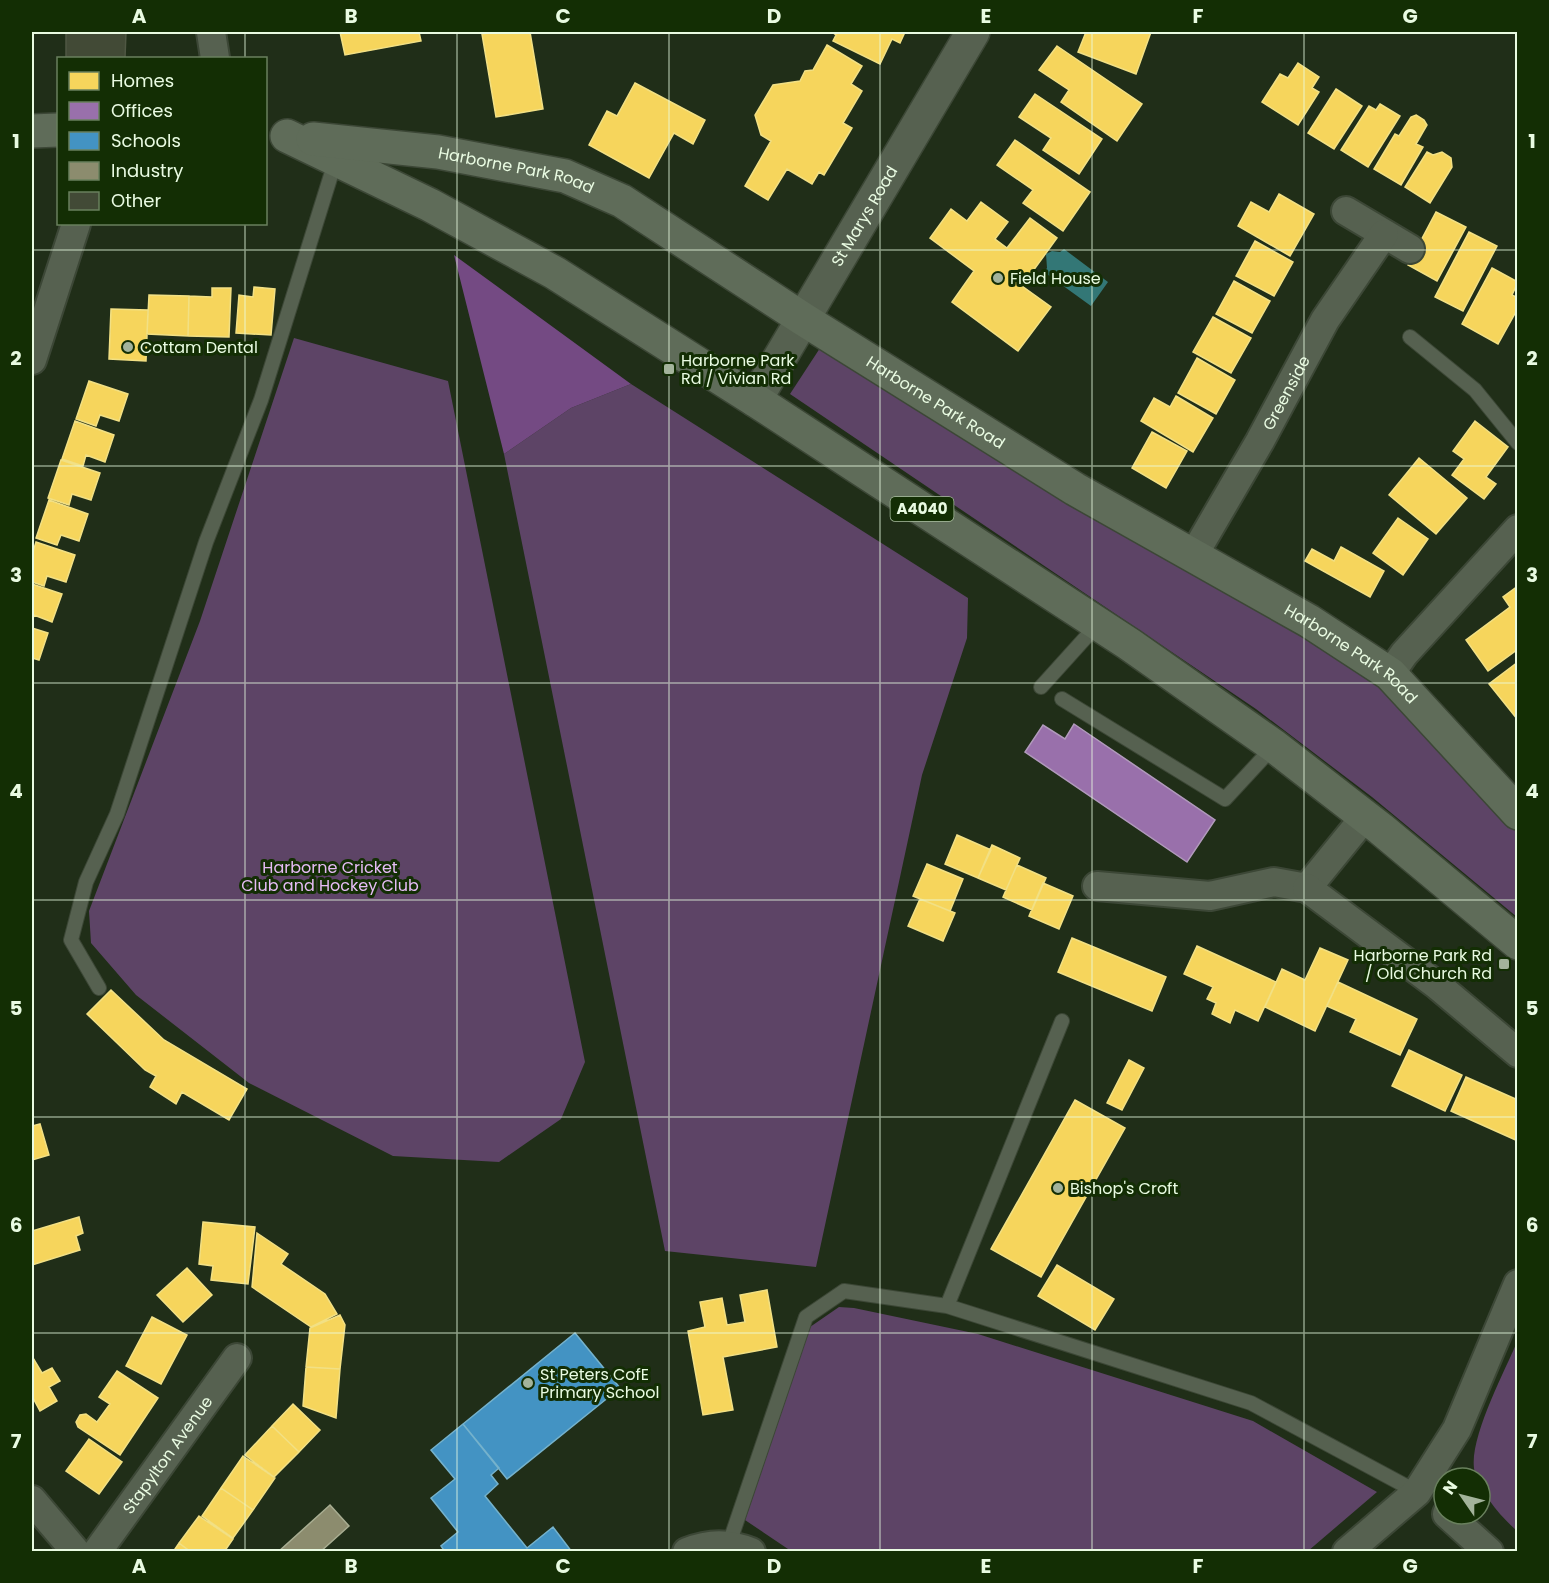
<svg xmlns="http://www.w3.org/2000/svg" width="1549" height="1583" font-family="Poppins,sans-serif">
  <rect width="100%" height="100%" fill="#202e18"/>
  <path fill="#5d4466" d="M294,338L448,381L585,1062L561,1119L499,1162L393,1156L249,1083L136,995L91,943L89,911L200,621Z
    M822,345L1136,543L1282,618L1372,676L1517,826V917L1372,797L1256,709L790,394Z
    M631,384L968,598L967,638L922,775L816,1267L665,1251L504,454L571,408Z
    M839,1307L854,1308L978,1334L1253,1421L1377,1492L1308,1551H791L745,1520L810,1327Z
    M1517,1342V1531C1499,1515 1482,1494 1475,1473C1466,1443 1505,1371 1517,1342Z"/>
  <path fill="#744a83" d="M454,255L631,384L571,408L504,454Z"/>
  <path fill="#337776" d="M1064,249L1108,282L1091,306L1044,272L1047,268L1046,254L1052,251L1060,252Z"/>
  <path fill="#f6d55c" stroke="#f2e084" stroke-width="1.5" d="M340,32H419L421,41L345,55Z
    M494,32H530L543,109L496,117L482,34Z
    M832,32H905L900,43L892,39L880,64L833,41L836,35Z
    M1086,32H1151L1136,74L1078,52Z
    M827,45L862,66L851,84L862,91L843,123L852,128L824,175L819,172L812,184L787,169L768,200L745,186L771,141L761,135L755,115L773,85L800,81L805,71L813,70Z
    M1057,46L1142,104L1117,141L1061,102L1069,90L1039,70Z
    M1298,63L1319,77L1312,88L1319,92L1298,125L1262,102L1280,74L1288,78Z
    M635,83L705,120L693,144L674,133L649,178L589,145L607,111L617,116Z
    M1336,89L1362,106L1334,149L1308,133Z
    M1035,94L1102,139L1079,174L1043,150L1051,138L1019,117Z
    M1380,104L1400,116L1368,167L1341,150L1369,106L1376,110Z
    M1416,115L1424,120L1427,125L1416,144L1423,147L1401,185L1374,169L1395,134L1399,136L1411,117Z
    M1015,140L1090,192L1063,231L1023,203L1033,190L997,165Z
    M1427,152L1433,155L1442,152L1451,158L1452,167L1430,203L1405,187Z
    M1279,194L1314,214L1290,256L1238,226L1251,202L1269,212Z
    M981,202L1008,222L995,239L1007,248L1030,218L1057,238L1022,286L1051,307L1018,351L952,302L974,271L930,238L951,209L967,221Z
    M1436,212L1466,227L1437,281L1408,265Z
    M1469,232L1497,246L1463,311L1435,297Z
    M1255,241L1293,262L1274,296L1236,276Z
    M1492,268L1518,282L1512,295L1518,298V308L1498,344L1462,324Z
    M1234,281L1270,301L1252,333L1216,314Z
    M254,287L275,289L271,335L236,333L239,295L253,297Z
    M212,288H231L229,337L188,336L189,296L212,297Z
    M149,295L189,296L188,336L147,334Z
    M111,309L148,310L146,361L109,359Z
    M1213,317L1251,338L1231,373L1193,352Z
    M1197,358L1235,380L1216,414L1178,393Z
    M89,381L128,394L119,421L100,415L96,426L76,419Z
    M1176,396L1213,418L1193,452L1141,421L1154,398L1170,407Z
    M75,421L114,435L105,462L86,455L83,466L62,459Z
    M1475,421L1508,447L1486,477L1496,484L1484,499L1452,475L1464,459L1453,451Z
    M1152,432L1187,451L1166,488L1132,468Z
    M1419,458L1467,498L1436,534L1389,495Z
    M61,460L100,473L91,500L72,494L69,505L48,498Z
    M49,500L88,514L79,541L61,535L57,545L36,538Z
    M1398,518L1428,539L1403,575L1373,553Z
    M36,542L75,555L66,582L47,576L44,586L32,582V555Z
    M1341,547L1384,571L1370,597L1305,561L1312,549L1334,561Z
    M32,584L62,594L52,622L34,615L32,622Z
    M1518,586V649L1488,671L1466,640L1510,607L1503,597Z
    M32,628L48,633L39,660L32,658Z
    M1518,662V720L1489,684Z
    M957,835L991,850L978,878L945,864Z
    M992,845L1020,858L1006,890L978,878Z
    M927,864L963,879L950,911L913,896Z
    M1017,865L1046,878L1032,910L1003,897Z
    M1043,883L1073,896L1059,929L1029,916Z
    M920,899L955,913L943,941L908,926Z
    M1072,938L1166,977L1152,1011L1058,972Z
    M1197,946L1276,982L1258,1021L1235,1010L1230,1023L1212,1014L1216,1003L1207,999L1213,987L1184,974Z
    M1320,948L1348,960L1315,1031L1265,1007L1282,969L1305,980Z
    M1338,982L1417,1019L1400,1055L1350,1032L1356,1019L1327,1006Z
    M111,990L164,1040L247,1089L229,1120L182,1092L176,1104L150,1087L156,1076L145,1070L87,1014Z
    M1409,1050L1462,1075L1445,1111L1392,1086Z
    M1129,1060L1144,1068L1122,1110L1107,1103Z
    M1466,1077L1518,1100V1141L1451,1111Z
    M1075,1100L1125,1128L1041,1277L991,1249Z
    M40,1124L49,1155L32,1160V1126Z
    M79,1217L83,1233L76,1236L80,1250L32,1265V1231Z
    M203,1222L255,1227L248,1284L211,1280L213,1266L199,1264Z
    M257,1233L288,1254L281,1264L325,1294L337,1314L311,1327L252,1287Z
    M1057,1265L1114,1299L1095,1330L1038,1296Z
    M187,1268L212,1295L183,1322L157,1295Z
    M767,1290L777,1347L723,1357L733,1410L703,1415L688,1331L705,1327L700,1302L722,1298L727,1325L745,1322L740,1295Z
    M340,1315L345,1325L340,1369L306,1367L310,1328Z
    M152,1317L187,1335L161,1384L126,1366Z
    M33,1358L42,1373L52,1368L60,1381L49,1387L57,1401L40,1411L32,1396Z
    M306,1367L340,1369L336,1418L303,1406Z
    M117,1371L158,1398L120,1455L78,1427L76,1422L80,1415L86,1414L97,1422L110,1404L99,1397Z
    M293,1404L320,1430L299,1452L272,1426Z
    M272,1426L299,1452L274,1477L245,1455Z
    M89,1439L122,1462L99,1494L66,1471Z
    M243,1456L275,1478L253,1510L221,1488Z
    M221,1488L253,1510L233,1538L202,1516Z
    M199,1516L233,1539L224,1552H191L179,1543Z
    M179,1543L191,1552H173Z"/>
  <path fill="#9970ab" stroke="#b19abc" stroke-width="1.5" d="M1074,724L1215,820L1187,862L1025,752L1043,725L1065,739Z"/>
  <path fill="#4393c3" stroke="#75b2cc" stroke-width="1.5" d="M575,1333L620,1388L507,1479L463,1424Z
    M463,1424L499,1468L491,1475L498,1484L485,1496L527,1548L553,1527L572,1552H445L441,1546L458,1532L431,1498L455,1479L431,1450Z"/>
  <path fill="#8c8c6e" stroke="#a8ad91" stroke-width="1.5" d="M330,1505L349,1526L320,1552H278Z"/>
  <path fill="#424a36" stroke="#4f5743" stroke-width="1.5" d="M66,32H126L125,58H66Z"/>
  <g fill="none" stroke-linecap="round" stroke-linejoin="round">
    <g stroke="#3c4736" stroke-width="16">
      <path id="lane" d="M1410,337L1475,390L1518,443
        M1041,687L1097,625
        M1062,699L1225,799L1274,746
        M99,988L71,940L86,882L117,814L206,542L261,400L336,159
        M947,1306L1062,1021
        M729,1544L806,1317L844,1291L947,1306L1251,1403L1417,1492"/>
    </g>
    <g stroke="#3c4736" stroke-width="32">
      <g id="street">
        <path d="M211,32L215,58"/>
        <path d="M1346,211L1410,249"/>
        <path d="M32,360L76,224"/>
        <path id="s1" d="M1193,556L1260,441L1325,320L1384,234"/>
        <path d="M1390,674L1404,654L1518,529"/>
        <path d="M1097,886L1210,896L1274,882L1307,888L1364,818"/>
        <path d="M1307,888L1437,985L1518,1053"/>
        <path d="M32,1500L76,1552"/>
        <path d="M1447,1514L1489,1552"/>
        <path id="s2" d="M97,1552L237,1358"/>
        <path d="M687,1552C710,1543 728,1543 751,1552"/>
        <path d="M1347,1552L1417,1492L1457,1429L1518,1284"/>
      </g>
    </g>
    <g stroke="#3c4736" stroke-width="36">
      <g id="secondary">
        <path id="s3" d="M755,400L973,32"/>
      </g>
    </g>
    <g stroke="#3c4736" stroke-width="36">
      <g id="primary">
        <path d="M32,131L58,130"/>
        <path d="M287,136L430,205L555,273L755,400L1129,644L1274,746L1381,829L1518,943"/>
        <path id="s4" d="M313,139L438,152L565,176L622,201L803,319L1075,489L1309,621L1390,674L1518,813"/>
      </g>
    </g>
    <use href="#lane" stroke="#566150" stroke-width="14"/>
    <use href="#street" stroke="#566150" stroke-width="28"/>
    <use href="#secondary" stroke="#566150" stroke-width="33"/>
    <use href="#primary" stroke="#5f6c59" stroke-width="33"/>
  </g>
  <path fill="none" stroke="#e9fbe2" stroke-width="1.5" stroke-opacity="0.55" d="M245,32V58M457,32V1552M669,32V1552M880,32V1552M1092,32V1552M1304,32V1552M245,224V1552M32,250H1518M32,466H1518M32,683H1518M32,900H1518M32,1117H1518M32,1333H1518"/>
  <g fill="#a3b39b" stroke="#132e04" stroke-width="2">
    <circle cx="998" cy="278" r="6"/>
    <circle cx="128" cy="347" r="6"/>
    <rect x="663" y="363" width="12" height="12" rx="3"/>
    <rect x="1498" y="958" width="12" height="12" rx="3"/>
    <circle cx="1058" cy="1188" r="6"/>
    <circle cx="528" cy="1383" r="6"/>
  </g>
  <g text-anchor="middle" stroke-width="6" stroke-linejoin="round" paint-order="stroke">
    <rect fill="#132e04" stroke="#a9be9f" stroke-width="1.5" x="890.5" y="497" width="63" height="24" rx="4.5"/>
    <g font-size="15" font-weight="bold" fill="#e9fbe2">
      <text x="922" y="514">A4040</text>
    </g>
    <g font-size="16" fill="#e9fbe2" stroke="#132e04">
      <text dy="6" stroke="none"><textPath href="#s4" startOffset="206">Harborne Park Road</textPath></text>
      <text dy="6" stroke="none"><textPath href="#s3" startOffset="214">St Marys Road</textPath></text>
      <text dy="6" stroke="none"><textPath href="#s1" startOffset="188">Greenside</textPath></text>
      <text dy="6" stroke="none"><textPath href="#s4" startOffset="690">Harborne Park Road</textPath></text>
      <text dy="6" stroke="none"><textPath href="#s4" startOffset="1176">Harborne Park Road</textPath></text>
      <text dy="6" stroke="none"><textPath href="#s2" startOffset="120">Stapylton Avenue</textPath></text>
    </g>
    <g font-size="16" fill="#e9fbe2" stroke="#132e04" text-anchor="start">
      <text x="1010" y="284">Field House</text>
      <text x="140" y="353">Cottam Dental</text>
      <text x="681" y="366">Harborne Park<tspan x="681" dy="18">Rd / Vivian Rd</tspan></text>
      <text x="1492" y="961" text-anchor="end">Harborne Park Rd<tspan x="1492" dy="18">/ Old Church Rd</tspan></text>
      <text x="1070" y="1194">Bishop's Croft</text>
      <text x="540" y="1380">St Peters CofE<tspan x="540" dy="18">Primary School</tspan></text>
    </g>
    <g font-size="16" fill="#e6bcf6" stroke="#132e04">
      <text x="330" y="873">Harborne Cricket<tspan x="330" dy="18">Club and Hockey Club</tspan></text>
    </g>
  </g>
  <rect width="1549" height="1583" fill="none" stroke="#132e04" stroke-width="66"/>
  <rect x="57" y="57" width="210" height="168" fill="#132e04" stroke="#69805d" stroke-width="1.5"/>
  <rect x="69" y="72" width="30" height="18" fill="#f6d55c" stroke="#69805d" stroke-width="1.5"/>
  <text x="111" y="87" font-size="18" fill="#e9fbe2">Homes</text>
  <rect x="69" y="102" width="30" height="18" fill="#9970ab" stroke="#69805d" stroke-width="1.5"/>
  <text x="111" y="117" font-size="18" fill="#e9fbe2">Offices</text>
  <rect x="69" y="132" width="30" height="18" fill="#4393c3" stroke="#69805d" stroke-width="1.5"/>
  <text x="111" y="147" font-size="18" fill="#e9fbe2">Schools</text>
  <rect x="69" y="162" width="30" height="18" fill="#8c8c6e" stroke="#69805d" stroke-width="1.5"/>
  <text x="111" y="177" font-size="18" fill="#e9fbe2">Industry</text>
  <rect x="69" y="192" width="30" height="18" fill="#424a36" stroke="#69805d" stroke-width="1.5"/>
  <text x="111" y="207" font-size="18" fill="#e9fbe2">Other</text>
  <g transform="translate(1462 1496) rotate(305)"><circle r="28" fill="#132e04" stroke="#69805d" stroke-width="1.5"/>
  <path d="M0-4.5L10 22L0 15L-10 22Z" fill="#a3b39b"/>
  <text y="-9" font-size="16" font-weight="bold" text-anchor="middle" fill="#e9fbe2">N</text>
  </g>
  <rect x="33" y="33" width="1483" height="1517" fill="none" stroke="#e9fbe2" stroke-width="2"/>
  <g font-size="20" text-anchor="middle" font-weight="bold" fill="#e9fbe2">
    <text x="139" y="23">A</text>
    <text x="351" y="23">B</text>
    <text x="563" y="23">C</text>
    <text x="774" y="23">D</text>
    <text x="986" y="23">E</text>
    <text x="1198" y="23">F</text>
    <text x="1410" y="23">G</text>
    <text x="16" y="148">1</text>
    <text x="1532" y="148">1</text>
    <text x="16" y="365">2</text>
    <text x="1532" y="365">2</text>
    <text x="16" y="582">3</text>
    <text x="1532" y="582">3</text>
    <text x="16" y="798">4</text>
    <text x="1532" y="798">4</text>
    <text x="16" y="1015">5</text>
    <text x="1532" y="1015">5</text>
    <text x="16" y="1232">6</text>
    <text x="1532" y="1232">6</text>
    <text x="16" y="1448">7</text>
    <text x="1532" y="1448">7</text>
    <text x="139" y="1573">A</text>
    <text x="351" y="1573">B</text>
    <text x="563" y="1573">C</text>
    <text x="774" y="1573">D</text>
    <text x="986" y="1573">E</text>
    <text x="1198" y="1573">F</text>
    <text x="1410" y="1573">G</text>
  </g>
</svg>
